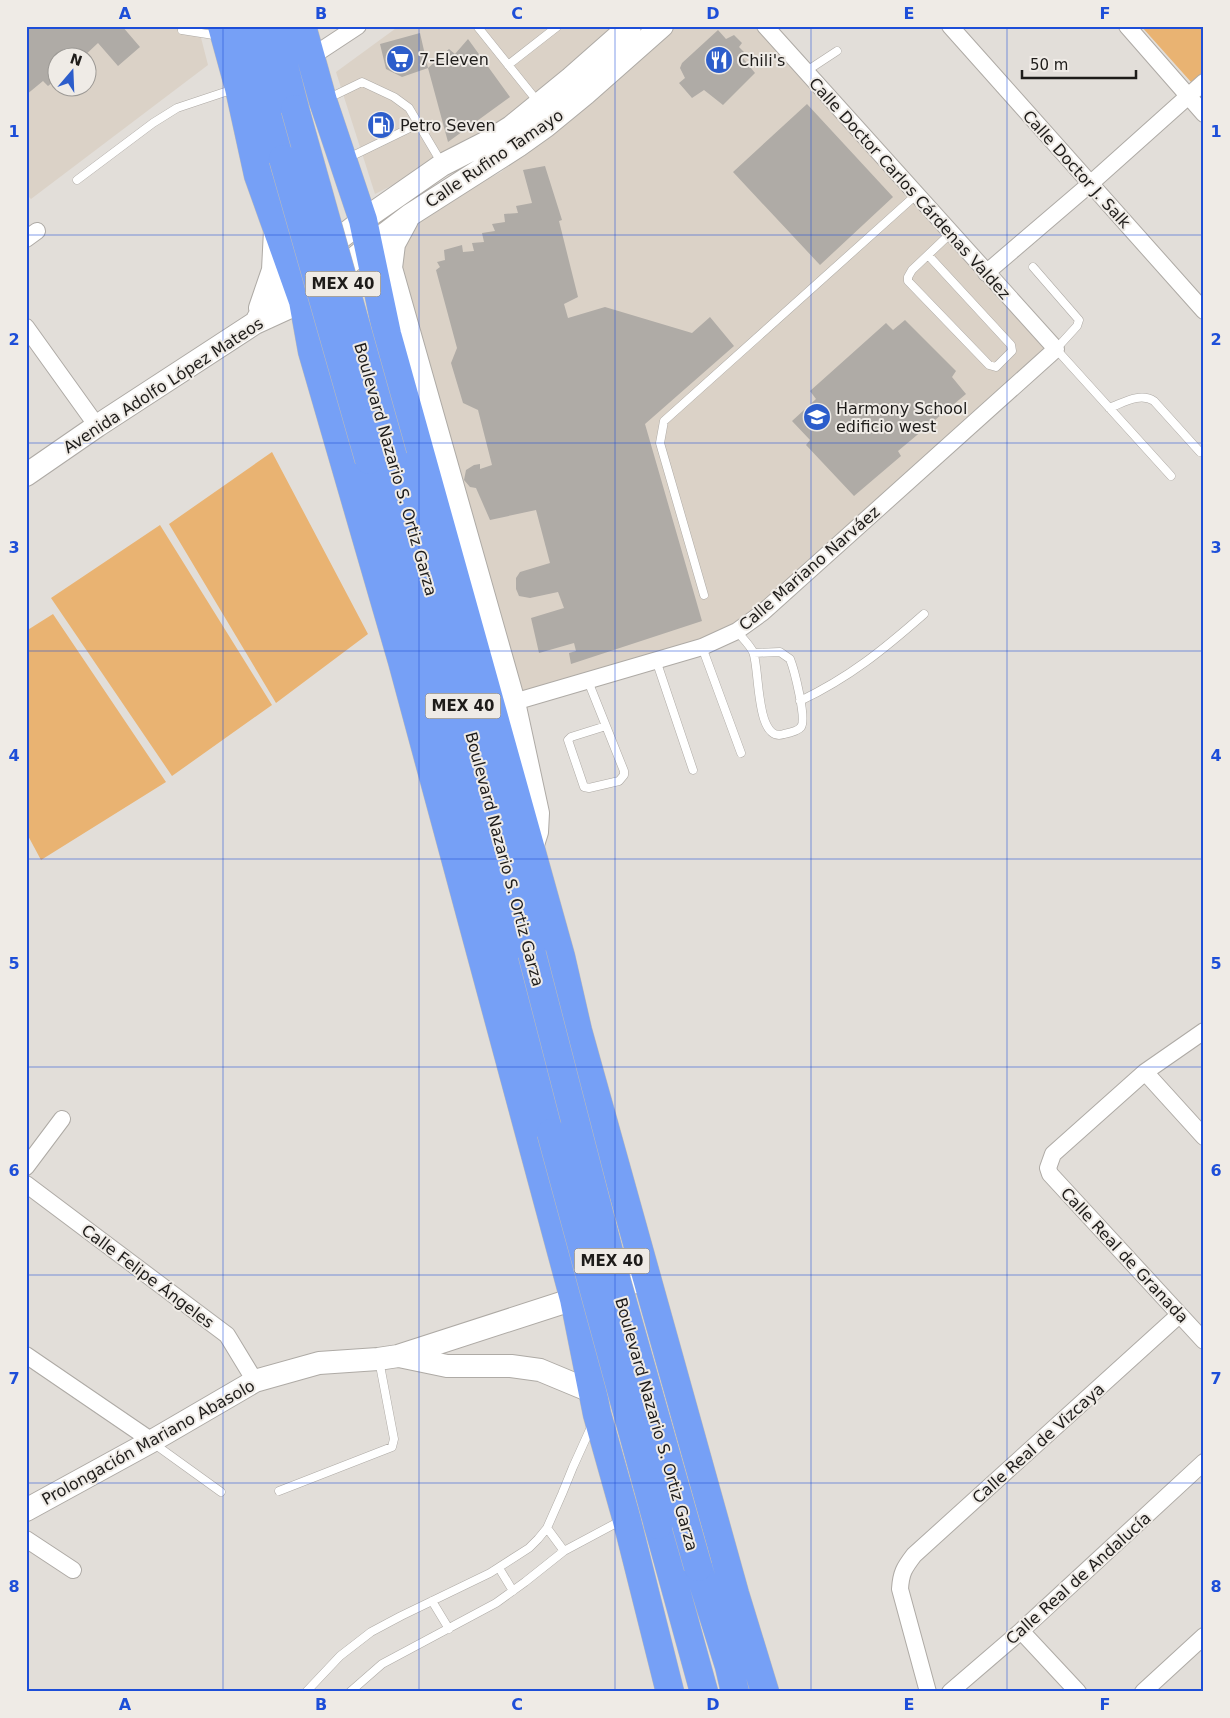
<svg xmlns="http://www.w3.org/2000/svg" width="1230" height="1718" font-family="'DejaVu Sans',sans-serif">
  <rect width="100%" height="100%" fill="#e2ded9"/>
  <path fill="#dbd2c7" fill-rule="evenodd" d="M26,26H198L208,65L31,199L26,194ZM58,58H88V88H58Z
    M399,26H619L539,97L453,155L375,194L336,72Z
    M669,26H761L1058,357L731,636L518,702L396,269L400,245L425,212L501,172Z"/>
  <path fill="#e9b372" d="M1141,26H1204V71L1191,82Z
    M272,452L368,634L276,703L169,524Z
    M160,525L272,705L172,776L51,598Z
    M53,614L166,782L41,860L26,832V631Z"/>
  <path fill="#afaba6" d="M26,26H122L140,47L118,66L98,43L82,58H58V78L48,86L43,81L26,95Z
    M718,30L726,39L734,35L742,43L739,47L745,53L742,57L755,73L723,105L704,90L692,98L679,83L685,78L680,68L682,63Z
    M420,33L428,68L402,77L386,69L380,44Z
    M468,39L510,97L448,142L428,68L449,49L455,54Z
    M807,104L893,197L820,265L733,172Z
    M545,166L562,220L559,221L578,297L564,304L568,318L605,307L692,333L710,317L734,346L645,424L702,621L571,664L569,653L576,651L574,643L539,653L531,618L564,608L558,592L530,598L519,596L516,589V578L520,572L550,563L536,510L490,520L476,488L470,487L464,480L466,470L474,465L480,464V469L492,465L478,410L463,403L451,363L457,348L436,270L440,267L437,262L445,260L444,250L462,245L463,252L474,251L472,243L484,242L482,233L495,231L492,224L505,222L504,214L518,213L516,206L532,203L523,170Z
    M905,320L956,371L952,377L966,394L898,451L901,456L854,496L806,445L810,440L792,421L816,399L810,391L886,323L893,330Z"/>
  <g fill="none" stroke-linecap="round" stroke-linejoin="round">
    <g stroke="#aeaaa5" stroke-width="9">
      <path id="lane" d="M477,26L538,102
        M182,30L220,36
        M508,65L558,26
        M805,72L837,51
        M327,99L362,82L394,97L409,108L441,162
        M346,159L418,124
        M77,180L153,123L177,108L234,89
        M928,255L1011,345L1012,351L996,367L989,365L908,281V277L912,270L951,233
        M1033,267L1079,320L1077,326L1056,349L1171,476
        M1109,408C1123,403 1140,392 1154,401L1200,452
        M704,595L660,443L664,421L916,195
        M737,631C742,638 750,645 753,652C760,667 755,744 784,734C789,733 798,731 801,727C807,719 794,669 790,659L780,652L754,653
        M702,647L741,753
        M656,660L693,770
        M588,681L624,771V775L619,781L589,788L584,787L568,740L571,737L606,726
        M800,701C850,677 883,650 924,614
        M153,1443L221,1492
        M279,1491L392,1447L394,1439L379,1360
        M547,1528L564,1551
        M499,1568L513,1591
        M432,1601L449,1629
        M306,1692L340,1656L371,1632L401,1616L490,1573L529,1548L538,1539L547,1528L562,1494L573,1467L592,1425
        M350,1692L382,1664L496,1603L525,1582L564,1551L622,1520"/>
    </g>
    <g stroke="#aeaaa5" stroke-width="18">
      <path id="street" d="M950,26L1204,311
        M1127,26L1204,114
        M311,57L358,26
        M26,239L37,231
        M986,273L1090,184L1204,82
        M26,327L97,426
        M514,702L702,647L737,631L762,613L1056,349L765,26
        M1204,1031L1145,1072L1053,1154L1048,1168L1050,1174L1204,1341
        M1145,1072L1204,1137
        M26,1167L62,1119
        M26,1184L227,1335L255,1381
        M26,1355L152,1441
        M26,1539L73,1570
        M1021,1631L1078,1692
        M928,1692L900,1589C901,1573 904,1568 914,1555L1179,1315
        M950,1692L1021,1631L1204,1462
        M1143,1692L1204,1636"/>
    </g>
    <g stroke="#aeaaa5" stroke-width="24">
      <path id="secondary" d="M407,220L394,244L391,268L514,702L538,813L537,832L531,851
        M260,308L273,270L275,230
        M258,318L294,274L363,220L442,165L487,142L511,127L571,78L630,26
        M26,475L97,426L255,323L303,301L368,247L410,215L518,146L546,126L585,94L662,26
        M399,1356L447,1366H511L540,1370L593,1392
        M26,1510L152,1441L255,1381L319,1363L378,1359L398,1356L574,1299L647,1279"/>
    </g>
    <g stroke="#bcbbba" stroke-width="29">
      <path id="highway" d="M222,26L239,88L258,175L303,301L312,351L402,661L574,1299L597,1414L626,1517L670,1692
        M248,26L283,159
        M274,26L295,109
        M302,26L323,101L363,220L387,334L561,957L578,1031L735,1594L765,1692
        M393,457L495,817L532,954
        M369,460L480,858L551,1133
        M658,1525L704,1692
        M698,1567L729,1666L735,1692"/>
    </g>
    <use href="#lane" stroke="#fff" stroke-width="8"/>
    <use href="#street" stroke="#fff" stroke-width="16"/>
    <use href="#secondary" stroke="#fff" stroke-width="22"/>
    <use href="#highway" stroke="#76a0f6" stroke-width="28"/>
    <g stroke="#bcbbba" stroke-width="29" stroke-linecap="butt">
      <path id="highway-bridge" d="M295,109L393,457
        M283,159L369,460
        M532,954L615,1275L698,1567
        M551,1133L658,1525"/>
    </g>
    <use href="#highway-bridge" stroke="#76a0f6" stroke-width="28"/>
  </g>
  <path fill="none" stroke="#1d4ed8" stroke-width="1" stroke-opacity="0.55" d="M223,26V1692M419,26V1692M615,26V1692M811,26V1692M1007,26V1692M26,235H1204M26,443H1204M26,651H1204M26,859H1204M26,1067H1204M26,1275H1204M26,1483H1204"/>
  <defs>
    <g id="supermarket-disc" transform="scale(1.4375)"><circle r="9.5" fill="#2c5dcb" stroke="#efebe6"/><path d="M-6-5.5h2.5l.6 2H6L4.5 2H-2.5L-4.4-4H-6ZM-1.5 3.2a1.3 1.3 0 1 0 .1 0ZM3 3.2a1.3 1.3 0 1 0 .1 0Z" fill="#fff"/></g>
    <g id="restaurant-disc" transform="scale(1.4375)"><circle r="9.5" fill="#2c5dcb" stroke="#efebe6"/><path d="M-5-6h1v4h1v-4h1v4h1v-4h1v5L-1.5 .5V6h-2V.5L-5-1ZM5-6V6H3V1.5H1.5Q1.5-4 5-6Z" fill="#fff"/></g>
    <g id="fuel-disc" transform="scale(1.4375)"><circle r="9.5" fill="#2c5dcb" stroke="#efebe6"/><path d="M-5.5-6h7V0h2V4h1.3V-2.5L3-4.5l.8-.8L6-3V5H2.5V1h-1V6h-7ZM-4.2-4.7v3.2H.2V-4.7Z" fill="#fff"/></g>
    <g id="school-disc" transform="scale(1.4375)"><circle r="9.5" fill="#2c5dcb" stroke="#efebe6"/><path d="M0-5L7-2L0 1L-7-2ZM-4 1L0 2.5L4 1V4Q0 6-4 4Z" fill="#fff"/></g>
  </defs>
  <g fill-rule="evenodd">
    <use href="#supermarket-disc" x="400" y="59"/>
    <use href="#restaurant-disc" x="719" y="60"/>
    <use href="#fuel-disc" x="381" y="125"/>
    <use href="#school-disc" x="817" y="417"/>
  </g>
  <g text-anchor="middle" stroke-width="4" stroke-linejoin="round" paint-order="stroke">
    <g fill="#efebe6" stroke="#5d5a57" stroke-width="1">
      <rect x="305.5" y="271.5" width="75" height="25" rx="4"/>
      <rect x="425.5" y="693.5" width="75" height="25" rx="4"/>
      <rect x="574.5" y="1248.5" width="75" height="25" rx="4"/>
    </g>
    <g font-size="15" font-weight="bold" fill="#1e1c1a">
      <text x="343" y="289">MEX 40</text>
      <text x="463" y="711">MEX 40</text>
      <text x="612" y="1266">MEX 40</text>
    </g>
    <g font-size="16" fill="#1e1c1a" stroke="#efebe6" text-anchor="start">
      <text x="419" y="65">7-Eleven</text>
      <text x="738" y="66">Chili's</text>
      <text x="400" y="131">Petro Seven</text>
      <text x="836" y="414">Harmony School<tspan x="836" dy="18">edificio west</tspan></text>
    </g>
    <g font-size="16" fill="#1e1c1a" stroke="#efebe6">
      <text transform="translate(494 158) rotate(-34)" y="6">Calle Rufino Tamayo</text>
      <text transform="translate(1077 169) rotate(48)" y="6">Calle Doctor J. Salk</text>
      <text transform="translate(910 188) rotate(48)" y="6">Calle Doctor Carlos Cárdenas Valdez</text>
      <text transform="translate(163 385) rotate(-33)" y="6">Avenida Adolfo López Mateos</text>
      <text transform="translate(396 469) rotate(74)" y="6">Boulevard Nazario S. Ortiz Garza</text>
      <text transform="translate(809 568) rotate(-41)" y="6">Calle Mariano Narváez</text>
      <text transform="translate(505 859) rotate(75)" y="6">Boulevard Nazario S. Ortiz Garza</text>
      <text transform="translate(1125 1255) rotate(47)" y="6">Calle Real de Granada</text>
      <text transform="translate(148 1276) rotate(37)" y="6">Calle Felipe Ángeles</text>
      <text transform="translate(657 1424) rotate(74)" y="6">Boulevard Nazario S. Ortiz Garza</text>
      <text transform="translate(148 1442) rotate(-29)" y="6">Prolongación Mariano Abasolo</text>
      <text transform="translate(1038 1443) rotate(-42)" y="6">Calle Real de Vizcaya</text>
      <text transform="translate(1078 1578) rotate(-42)" y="6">Calle Real de Andalucía</text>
    </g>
  </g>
  <rect width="1230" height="1718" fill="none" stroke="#efebe6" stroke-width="55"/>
  <g transform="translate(72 72) rotate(19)"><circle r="24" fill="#efebe6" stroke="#9b9894"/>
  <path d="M0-4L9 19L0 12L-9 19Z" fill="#2c5dcb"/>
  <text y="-8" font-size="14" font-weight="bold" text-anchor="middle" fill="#1e1c1a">N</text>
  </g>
  <path d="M1022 70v8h114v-8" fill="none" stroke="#1e1c1a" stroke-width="2.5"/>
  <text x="1030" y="70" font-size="15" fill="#1e1c1a" stroke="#efebe6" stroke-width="4" paint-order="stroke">50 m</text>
  <rect x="28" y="28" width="1174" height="1662" fill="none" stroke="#1d4ed8" stroke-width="2"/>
  <g font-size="16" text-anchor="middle" font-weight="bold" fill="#1d4ed8">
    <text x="125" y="19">A</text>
    <text x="321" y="19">B</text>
    <text x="517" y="19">C</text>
    <text x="713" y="19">D</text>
    <text x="909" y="19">E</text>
    <text x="1105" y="19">F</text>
    <text x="14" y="137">1</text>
    <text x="1216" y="137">1</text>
    <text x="14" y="345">2</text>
    <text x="1216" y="345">2</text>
    <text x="14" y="553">3</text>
    <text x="1216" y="553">3</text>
    <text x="14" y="761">4</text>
    <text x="1216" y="761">4</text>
    <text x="14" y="969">5</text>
    <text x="1216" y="969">5</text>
    <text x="14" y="1176">6</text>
    <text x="1216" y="1176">6</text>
    <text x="14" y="1384">7</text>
    <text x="1216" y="1384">7</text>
    <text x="14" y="1592">8</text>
    <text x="1216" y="1592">8</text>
    <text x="125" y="1710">A</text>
    <text x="321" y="1710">B</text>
    <text x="517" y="1710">C</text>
    <text x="713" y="1710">D</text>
    <text x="909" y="1710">E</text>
    <text x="1105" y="1710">F</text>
  </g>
</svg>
